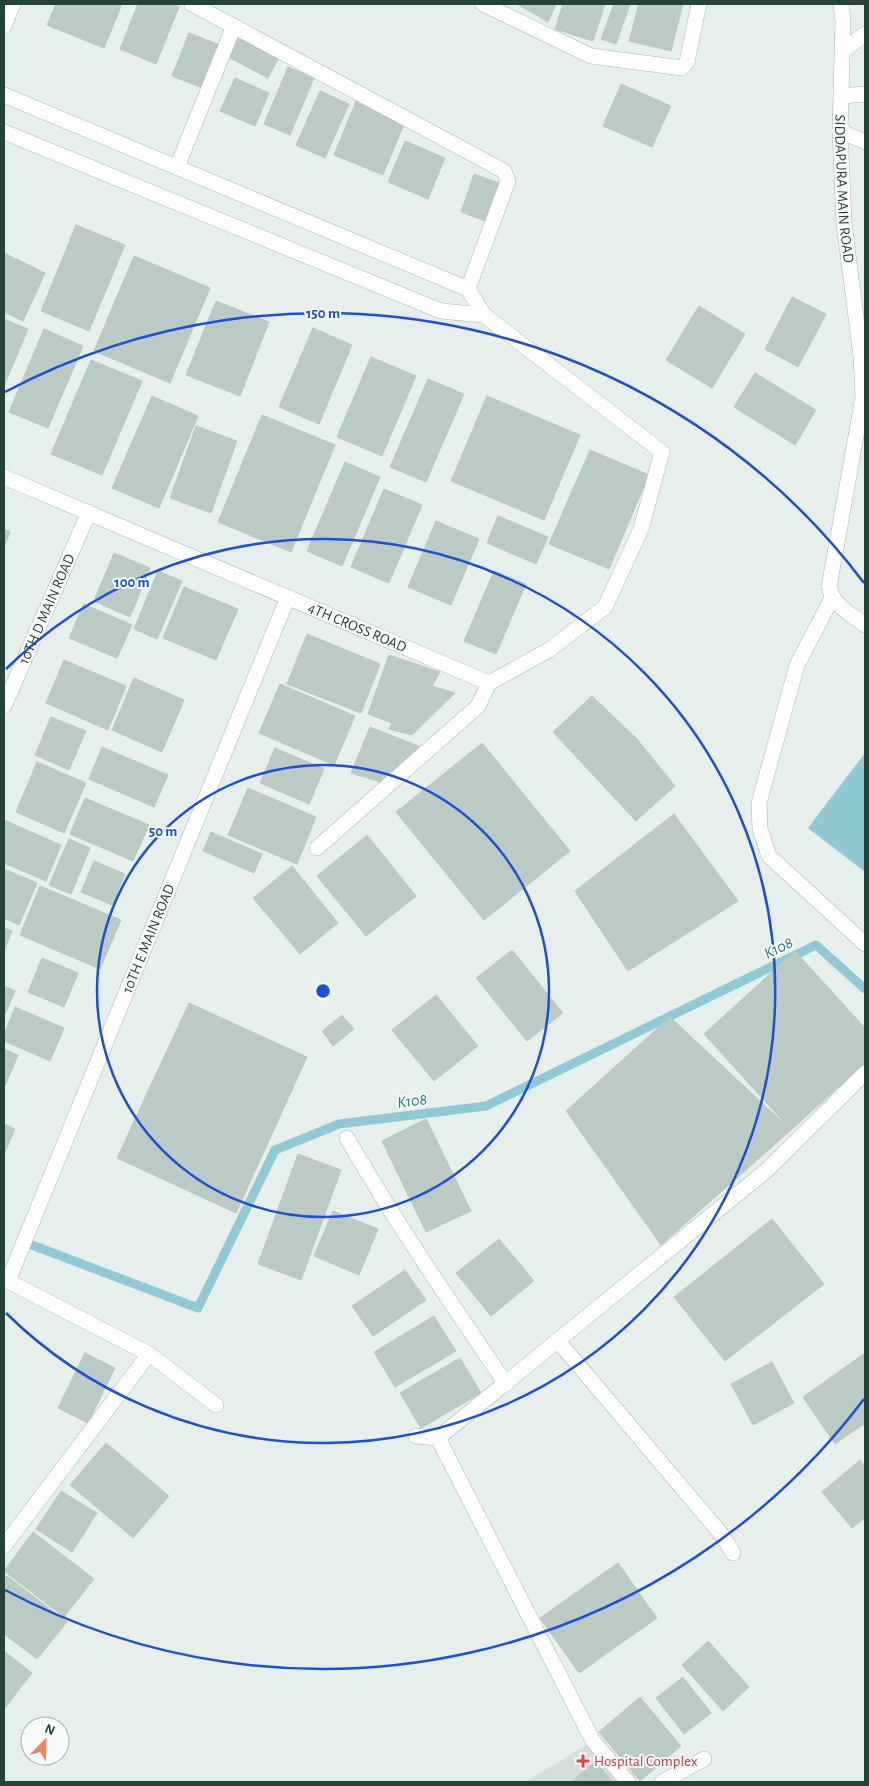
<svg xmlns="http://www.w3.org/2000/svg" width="869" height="1786" font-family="'Alegreya Sans',sans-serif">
  <rect width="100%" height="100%" fill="#e6efeb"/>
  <path fill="#d4dfda" d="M593,1741L620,1782H525Z"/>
  <path fill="#8ec9d4" d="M865,753V872L808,828Z"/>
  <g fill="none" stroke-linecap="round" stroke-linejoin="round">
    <path stroke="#8ec9d4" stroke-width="9" d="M24,1242L198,1308L275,1150L339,1124L486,1106L816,945L865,989"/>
  </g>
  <path fill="#bbcac4" stroke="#b8c9c2" d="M56,4H122L104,48L47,25Z
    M138,4H172L179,7L156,64L120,49Z
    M517,4H556L548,22Z
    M563,4H605L593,41L555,29Z
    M614,4H630L616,44L601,39Z
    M639,4H683L671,51L629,41Z
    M189,33L225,47L208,90L172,76Z
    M239,35L279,57L268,78L228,57Z
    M288,67L314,78L290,135L264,124Z
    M235,78L269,93L255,126L220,111Z
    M621,84L671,106L652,147L603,126Z
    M320,91L349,104L325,158L296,145Z
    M357,99L406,119L383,175L334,155Z
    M405,141L445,158L428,199L388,182Z
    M474,174L505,185L491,223L461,212Z
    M76,225L125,245L89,331L41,311Z
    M4,253L45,273L23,321L4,312Z
    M134,256L210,288L170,383L94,351Z
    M792,297L826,314L798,367L765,349Z
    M216,301L269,322L240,396L186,375Z
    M699,306L745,334L712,388L666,360Z
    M4,319L28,329L4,386Z
    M313,328L352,345L319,424L279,407Z
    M44,329L83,346L48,428L9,412Z
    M371,357L416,376L382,456L337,437Z
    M91,360L142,381L102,475L51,454Z
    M755,373L816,410L795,445L734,407Z
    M428,379L464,394L426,482L390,467Z
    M152,396L198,416L159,508L112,488Z
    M487,396L580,435L544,520L451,481Z
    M262,415L335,445L291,552L218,522Z
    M196,426L237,441L211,513L170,498Z
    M590,450L649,475L609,569L549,544Z
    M345,462L380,477L342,566L307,551Z
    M384,489L422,505L389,583L351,567Z
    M498,516L548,537L536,564L487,543Z
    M436,521L479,539L451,605L408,587Z
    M4,529L10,532L4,547Z
    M114,553L150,568L130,617L94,601Z
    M158,571L182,581L157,639L134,629Z
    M494,571L526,584L496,654L464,641Z
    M184,587L238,609L216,660L163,638Z
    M84,604L132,625L117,658L69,638Z
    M307,634L380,664L361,713L287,684Z
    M389,655L440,672L432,686L455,693L412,735L389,729L392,723L368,714Z
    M64,660L126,686L108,730L46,703Z
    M134,678L184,700L162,752L112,730Z
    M280,684L355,716L334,765L259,733Z
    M592,696L637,739L675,786L636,821L553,732Z
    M51,717L86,731L69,770L35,755Z
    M370,727L421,747L381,782L351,773Z
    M482,743L570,851L484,920L396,812Z
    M102,747L168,775L154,807L89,779Z
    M275,748L324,769L309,804L260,783Z
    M37,762L86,783L64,833L16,812Z
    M248,788L316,817L297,864L228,835Z
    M85,798L149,825L133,861L70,834Z
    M674,814L738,901L628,971L575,891Z
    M4,820L61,845L46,881L4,863Z
    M211,832L262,854L254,873L203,851Z
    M367,835L416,896L366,936L317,876Z
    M69,839L90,848L71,894L49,885Z
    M94,861L125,874L112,905L81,892Z
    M292,866L338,923L300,954L253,898Z
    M4,869L37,883L19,925L4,918Z
    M40,886L121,920L100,969L20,935Z
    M4,928L12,931L4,951Z
    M512,950L563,1013L527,1041L476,978Z
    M795,951L865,1028V1063L791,1130L704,1034Z
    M42,958L78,973L64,1007L28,992Z
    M4,986L15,991L4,1017Z
    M436,995L478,1046L434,1081L392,1030Z
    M189,1003L307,1057L236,1213L117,1158Z
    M15,1007L64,1028L50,1061L4,1041V1035Z
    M342,1015L354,1029L333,1046L322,1031Z
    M670,1017L791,1130L661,1245L566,1111Z
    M4,1049L18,1055L4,1088Z
    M426,1119L471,1211L426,1232L382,1141Z
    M4,1124L15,1129L4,1155Z
    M298,1154L341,1170L301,1280L258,1264Z
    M333,1211L378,1229L359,1275L314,1256Z
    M772,1219L824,1284L725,1361L674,1297Z
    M499,1239L534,1281L491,1316L456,1273Z
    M405,1270L426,1300L373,1336L352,1306Z
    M434,1316L456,1351L395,1387L374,1352Z
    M85,1353L115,1368L88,1423L58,1408Z
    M865,1353V1423L835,1444L803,1397Z
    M460,1358L481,1393L421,1428L400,1393Z
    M772,1362L794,1403L753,1425L731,1384Z
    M106,1443L169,1496L133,1538L70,1485Z
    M860,1460L865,1467V1518L852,1528L822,1492Z
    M61,1491L97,1513L72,1552L36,1529Z
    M33,1532L94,1579L64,1617L4,1571Z
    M618,1563L657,1618L579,1673L540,1618Z
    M7,1576L67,1622L37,1659L4,1634V1580Z
    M708,1641L749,1687L723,1711L682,1665Z
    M4,1651L32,1673L4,1709Z
    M683,1677L711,1713L684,1734L656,1698Z
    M640,1697L681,1746L640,1781L599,1732Z
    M595,1761L613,1782H571Z"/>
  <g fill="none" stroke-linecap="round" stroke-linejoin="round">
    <g stroke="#a8b8b2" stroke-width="16">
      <path id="lane" d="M558,1341L722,1535L733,1553"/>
    </g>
    <g stroke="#a8b8b2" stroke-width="16">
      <g id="street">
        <path d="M192,4L504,171L508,181L468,289"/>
        <path d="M483,4L591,56L682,68L687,62L699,4"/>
        <path id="s1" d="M841,4L843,20L840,131L844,223L861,356L863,397L829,587C834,607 850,613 865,625"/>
        <path d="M4,26L13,4"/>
        <path d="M843,51L865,34"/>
        <path d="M4,95L468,289L484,315L662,452L641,529L605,607L549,650L489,683"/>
        <path d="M841,96L865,94"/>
        <path d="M840,131L865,142"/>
        <path d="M4,132L441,311L484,315"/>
        <path d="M177,167L234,26"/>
        <path id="s2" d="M4,477L489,683L478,706L317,848"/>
        <path d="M832,598L797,665L759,803L760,829L769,856L865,944"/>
        <path id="s3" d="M4,706L89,512"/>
        <path d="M347,1138C396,1223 451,1303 506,1384"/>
        <path d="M4,1279L149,1354L216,1405"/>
        <path id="s4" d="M8,1281L288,597"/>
        <path d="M416,1436L438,1438L767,1170L865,1073"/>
        <path d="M438,1438L593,1741L628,1782"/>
        <path d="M4,1546L149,1354"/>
        <path d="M662,1782L704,1759"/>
      </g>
    </g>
    <use href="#lane" stroke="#fff" stroke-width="15"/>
    <use href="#street" stroke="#fff" stroke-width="15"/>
  </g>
  <g fill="none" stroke="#1d4ed8" stroke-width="2.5">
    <circle cx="323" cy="991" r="226"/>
    <path d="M6 669A452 452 0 1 1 6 1313"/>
    <path d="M864 1399A678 678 0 0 1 5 1590M5 392A678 678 0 0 1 864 583"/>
  </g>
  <path fill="#e0444e" stroke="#f7fbf9" stroke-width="2" d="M580.5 1753.5h5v5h5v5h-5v5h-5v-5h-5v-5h5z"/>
  <g text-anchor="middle" stroke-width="4" stroke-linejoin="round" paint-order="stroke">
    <g font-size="15" fill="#24423a" stroke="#f7fbf9">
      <text dy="5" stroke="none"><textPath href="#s1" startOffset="185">SIDDAPURA MAIN ROAD</textPath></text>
      <text dy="5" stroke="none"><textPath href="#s3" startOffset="106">10TH D MAIN ROAD</textPath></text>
      <text dy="5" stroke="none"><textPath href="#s2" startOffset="384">4TH CROSS ROAD</textPath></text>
      <text dy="5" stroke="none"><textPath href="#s4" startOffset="370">10TH E MAIN ROAD</textPath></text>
    </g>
    <g font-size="15" fill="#be3a42" stroke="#f7fbf9" text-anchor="start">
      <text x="594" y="1766">Hospital Complex</text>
    </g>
    <g font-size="16" font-style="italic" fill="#1c6f80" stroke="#f7fbf9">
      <text transform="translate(778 947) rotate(-26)" y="6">K108</text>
      <text transform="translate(412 1100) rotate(-7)" y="6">K108</text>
    </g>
  </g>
  <circle cx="323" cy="991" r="8" fill="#1d4ed8" stroke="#f7fbf9" stroke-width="2.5"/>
  <g font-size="15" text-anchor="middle" font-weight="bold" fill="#1d4ed8" stroke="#f7fbf9" stroke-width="4" stroke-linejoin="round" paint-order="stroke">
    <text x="323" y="318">150 m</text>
    <text x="132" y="587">100 m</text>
    <text x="163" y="836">50 m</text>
  </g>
  <rect width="869" height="1786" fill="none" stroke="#24423a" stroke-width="10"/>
  <g transform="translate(45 1741) rotate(23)"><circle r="24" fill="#f7fbf9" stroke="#a3b1ad"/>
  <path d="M0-4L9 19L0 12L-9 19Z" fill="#f4845f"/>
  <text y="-8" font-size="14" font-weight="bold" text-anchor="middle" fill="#24423a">N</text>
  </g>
</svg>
